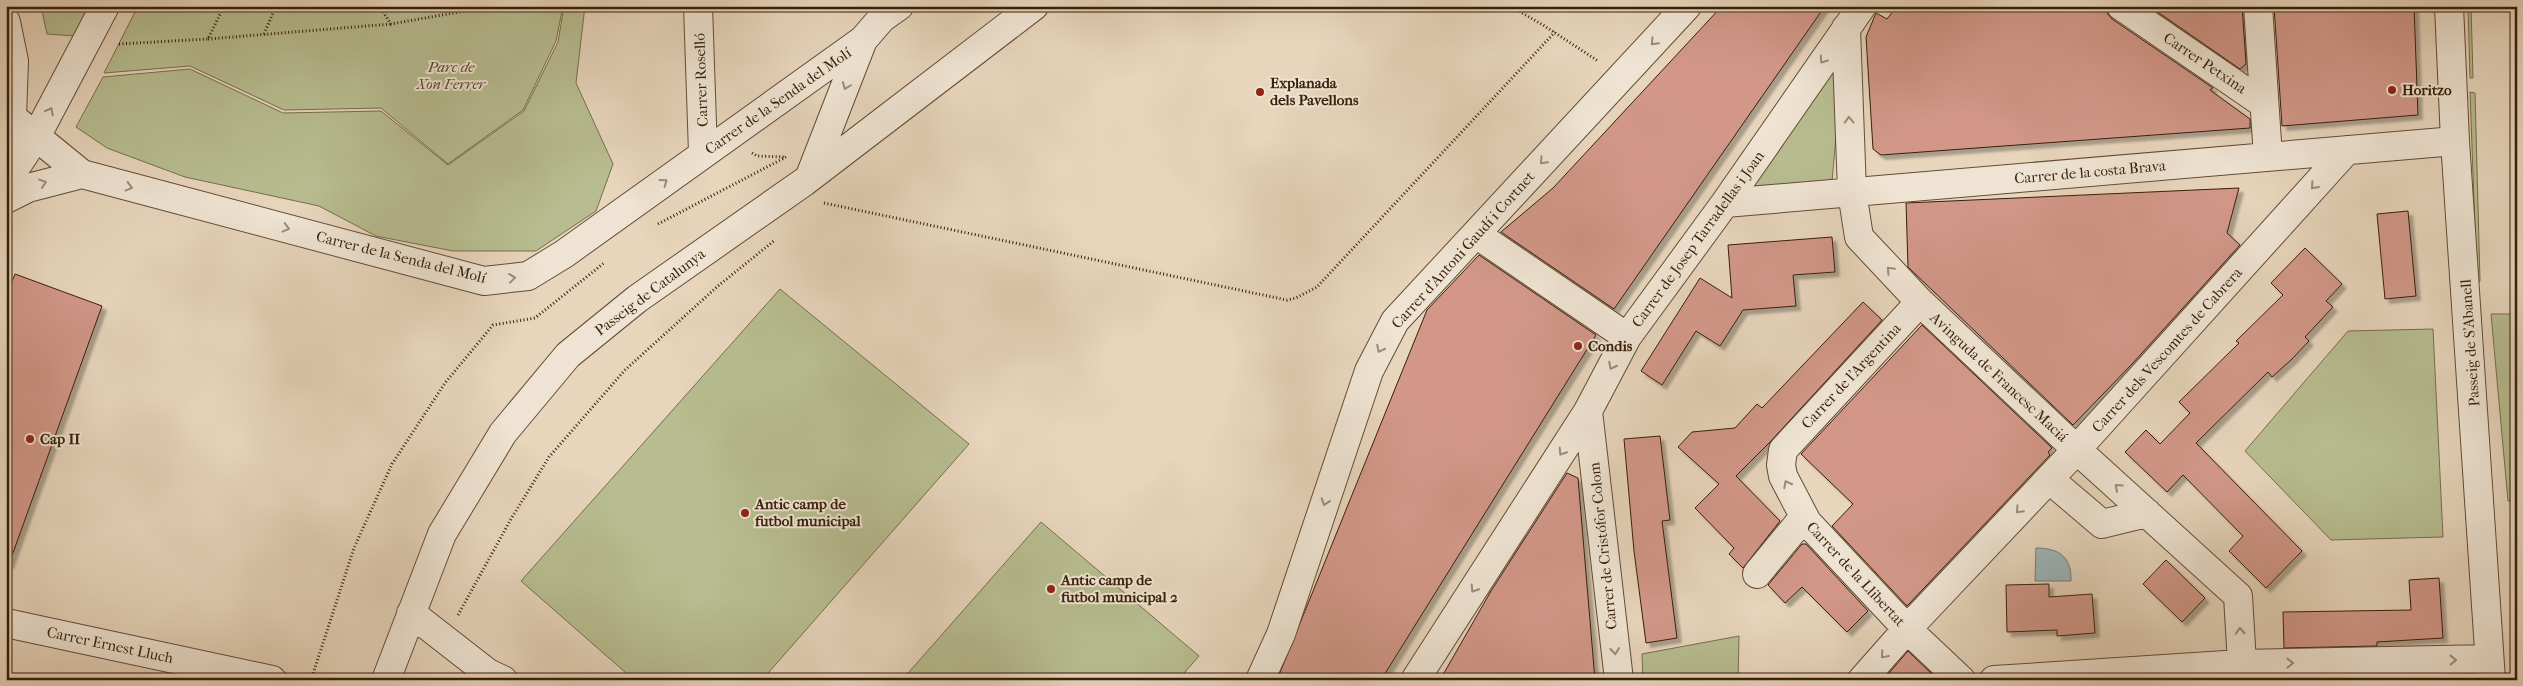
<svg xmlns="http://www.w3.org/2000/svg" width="2523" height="686" font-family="'IM FELL French Canon',serif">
  <defs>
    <filter id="shadow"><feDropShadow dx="4.5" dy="4.5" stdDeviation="1" flood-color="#0004"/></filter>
  </defs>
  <rect width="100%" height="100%" fill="#e7d5bc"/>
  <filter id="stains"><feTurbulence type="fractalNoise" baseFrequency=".004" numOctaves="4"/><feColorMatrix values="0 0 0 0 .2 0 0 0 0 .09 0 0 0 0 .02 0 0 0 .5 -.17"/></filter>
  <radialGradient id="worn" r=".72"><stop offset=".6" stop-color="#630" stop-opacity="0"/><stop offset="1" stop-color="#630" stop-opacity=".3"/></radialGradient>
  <path fill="#b7bd90" stroke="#776e4c" d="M41,6H105L90,37L47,34Z
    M138,6H563L556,41L523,110L448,164L381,108L284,110L190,66L104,73Z
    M564,6H585L576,83L613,164L596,211L536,251H453L376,236L319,206L185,177L107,148L76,127L103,77L190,69L283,113L381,111L448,165L524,111L558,42Z
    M2468,6H2471L2473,78H2470Z
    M1844,46L1831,193L1734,198Z
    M2470,92L2475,93L2480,281L2477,284Z
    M780,289L969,444L762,680H634L521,581Z
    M2491,314H2517V500L2508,501Z
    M2433,329L2443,537L2331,540L2245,451L2348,331Z
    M1041,522L1199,656L1178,680H902Z
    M1739,636L1738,680H1643L1642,654Z"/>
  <path fill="#9cb6bb" stroke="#747a74" d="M2036,548C2059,548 2072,557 2071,581H2035Z"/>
  <path fill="#d29789" stroke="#371f09" filter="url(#shadow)" d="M1722,6H1825L1614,309L1501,232L1553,188Z
    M1897,6H2106L2107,13L2112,19L2213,88L2210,90L2250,119V128L1881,155L1873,149L1866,37L1876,13L1887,19Z
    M2149,6H2242L2246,64L2240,69Z
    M2274,6H2414L2418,115L2282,126Z
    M2239,188L2227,233L2240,245L2132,364L2073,425L1908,267L1906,203Z
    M2408,211L2416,296L2385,299L2377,214Z
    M1832,237L1835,272L1793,275L1796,306L1743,310L1720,346L1696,331L1662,385L1641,371L1700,278L1732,298L1728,245Z
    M2305,248L2342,284L2326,301L2333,307L2305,337L2309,341L2291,360L2272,377L2268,372L2196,443L2302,551L2266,588L2229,551L2243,536L2183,475L2167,492L2125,452L2146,430L2160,444L2190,413L2179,402L2239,343L2236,341L2283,295L2271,283Z
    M1479,255L1596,335L1381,680H1277L1427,310Z
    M15,274L102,306L9,564H6V296Z
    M1863,302L1882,320L1770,442L1736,476L1780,521L1743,568L1729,554L1734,548L1695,508L1719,484L1678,447L1692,432L1735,428L1757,404L1762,408Z
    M1922,325L2052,448L2048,452L2050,455L1907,606L1832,526L1853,504L1801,454Z
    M1660,436L1670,520L1662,521L1677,638L1646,643L1634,551L1624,439Z
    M1567,473L1578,478L1595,680H1440L1491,591Z
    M1802,544H1806L1868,611L1847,632L1802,587L1785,603L1768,585Z
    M2166,560L2205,598L2182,622L2143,584Z
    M2439,578L2443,638L2377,642V646L2284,648L2283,612L2411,610L2409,580Z
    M2049,584V597L2092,594L2095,633L2057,636V630L2007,632L2006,585Z
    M1908,651L1938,680H1883Z"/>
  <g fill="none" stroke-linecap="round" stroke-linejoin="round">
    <g stroke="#634c36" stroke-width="30">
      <path id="minor" d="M698,6L703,153
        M2121,6L2264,104
        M2258,6L2268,157
        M2449,6L2455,141L2491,680
        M6,22L14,61L12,117L6,143
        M1846,28L1852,192L1859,237L1920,302L2076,449L2238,596L2243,680
        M12,117L82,174L484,281L528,276L564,254L863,40L882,18L899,6
        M810,176L863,40
        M6,182L36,137L105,6
        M6,199L28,188L82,174
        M1725,203L2455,141
        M1476,234L1627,337
        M1920,302L1783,450L1781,465L1783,476L1807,522L1907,629L1961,680
        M1588,411L1619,680
        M2049,479L2102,524L2147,513
        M1757,574L1804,517
        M411,613L488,673L503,680
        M6,623L272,680
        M386,680L442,534L503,433L568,355L637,299L804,182L1034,6
        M1260,680L1281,634L1369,371L1395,321L1687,6
        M1415,680L1588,411L1627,337L1725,203L1862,6
        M1862,680L1907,629L2067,460L2347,150
        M1994,680L2241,664L2489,659"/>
    </g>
    <path stroke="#371f09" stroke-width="3" stroke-dasharray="1 2.5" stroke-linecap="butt" d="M379,6L391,24L493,6
      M1510,6L1543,25L1598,61
      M264,34L276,6
      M208,39L391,24
      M119,44L208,39L224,6
      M752,153L757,156L785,157
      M824,203L1287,300L1296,298L1317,287L1555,32
      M658,224L786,157
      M458,615L511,519L549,457L625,370L718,286L775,240
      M311,680L354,548L392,464L445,383L493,325L535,318L604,263"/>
    <use href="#minor" stroke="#efe4d3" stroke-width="28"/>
  </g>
  <defs><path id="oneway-chevron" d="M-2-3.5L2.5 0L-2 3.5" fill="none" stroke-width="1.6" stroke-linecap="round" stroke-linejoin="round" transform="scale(1.25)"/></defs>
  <g stroke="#9c8b78">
    <use href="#oneway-chevron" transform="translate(1654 42) rotate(133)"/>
    <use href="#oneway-chevron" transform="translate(1823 60) rotate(125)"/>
    <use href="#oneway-chevron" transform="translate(846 86) rotate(111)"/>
    <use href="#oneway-chevron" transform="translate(50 111) rotate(-62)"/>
    <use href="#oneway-chevron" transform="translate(1849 120) rotate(-92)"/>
    <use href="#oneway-chevron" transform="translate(1543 161) rotate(133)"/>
    <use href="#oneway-chevron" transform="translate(664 182) rotate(-36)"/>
    <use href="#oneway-chevron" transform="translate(43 183) rotate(-18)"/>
    <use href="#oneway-chevron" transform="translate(2314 186) rotate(132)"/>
    <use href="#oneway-chevron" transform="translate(129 187) rotate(15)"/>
    <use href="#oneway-chevron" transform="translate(286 228) rotate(15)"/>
    <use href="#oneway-chevron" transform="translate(1890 270) rotate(-133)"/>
    <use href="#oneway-chevron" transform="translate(512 278) rotate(-7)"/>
    <use href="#oneway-chevron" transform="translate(1380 349) rotate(117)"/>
    <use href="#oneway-chevron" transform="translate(1612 366) rotate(117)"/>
    <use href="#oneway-chevron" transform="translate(1562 452) rotate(123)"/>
    <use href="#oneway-chevron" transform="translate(1787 484) rotate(-117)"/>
    <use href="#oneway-chevron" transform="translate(2118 487) rotate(-138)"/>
    <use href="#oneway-chevron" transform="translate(1325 502) rotate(109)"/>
    <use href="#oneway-chevron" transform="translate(2019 510) rotate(133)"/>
    <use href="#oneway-chevron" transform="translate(1474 589) rotate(123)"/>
    <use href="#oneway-chevron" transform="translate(2240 631) rotate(-93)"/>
    <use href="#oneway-chevron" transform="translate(1615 651) rotate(84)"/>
    <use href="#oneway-chevron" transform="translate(1884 655) rotate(131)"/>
    <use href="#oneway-chevron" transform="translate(2453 660) rotate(-1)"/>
    <use href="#oneway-chevron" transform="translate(2290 663) rotate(-1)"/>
  </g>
  <g fill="#8f2418" stroke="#efe4d3" stroke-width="2">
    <circle cx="2392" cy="90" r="5"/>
    <circle cx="1260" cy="92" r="5"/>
    <circle cx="1578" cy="346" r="5"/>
    <circle cx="30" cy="439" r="5"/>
    <circle cx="745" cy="513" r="5"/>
    <circle cx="1051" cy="589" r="5"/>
  </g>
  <g text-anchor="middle" stroke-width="4" stroke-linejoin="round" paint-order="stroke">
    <g font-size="15" fill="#371f09" stroke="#efe4d3">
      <text transform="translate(2205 63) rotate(34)" y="5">Carrer Petxina</text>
      <text transform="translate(701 80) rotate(-92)" y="5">Carrer Roselló</text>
      <text transform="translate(778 101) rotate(-35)" y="5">Carrer de la Senda del Molí</text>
      <text transform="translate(2090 172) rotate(-5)" y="5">Carrer de la costa Brava</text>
      <text transform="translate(1698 239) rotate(-54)" y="5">Carrer de Josep Tarradellas i Joan</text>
      <text transform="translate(1463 250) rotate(-48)" y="5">Carrer d'Antoni Gaudí i Cortnet</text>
      <text transform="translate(401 257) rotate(14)" y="5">Carrer de la Senda del Molí</text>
      <text transform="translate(650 292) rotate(-37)" y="5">Passeig de Catalunya</text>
      <text transform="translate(2470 343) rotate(-94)" y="5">Passeig de S'Abanell</text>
      <text transform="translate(2167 350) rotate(-48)" y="5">Carrer dels Vescomtes de Cabrera</text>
      <text transform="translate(1851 376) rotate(-47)" y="5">Carrer de l'Argentina</text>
      <text transform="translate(1999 377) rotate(43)" y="5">Avinguda de Francesc Maciá</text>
      <text transform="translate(1603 546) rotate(-96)" y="5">Carrer de Cristófor Colom</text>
      <text transform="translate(1856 574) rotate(47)" y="5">Carrer de la Llibertat</text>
      <text transform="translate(110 645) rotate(12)" y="5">Carrer Ernest Lluch</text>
    </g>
    <g font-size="15" font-style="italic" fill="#57462b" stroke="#efe4d3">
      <text x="451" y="72">Parc de<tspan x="451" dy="17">Xon Ferrer</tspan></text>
    </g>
    <g font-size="15" font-weight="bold" fill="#371f09" stroke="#efe4d3" text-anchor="start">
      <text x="1270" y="88">Explanada<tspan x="1270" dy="17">dels Pavellons</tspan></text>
      <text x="2402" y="95">Horitzo</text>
      <text x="1588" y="351">Condis</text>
      <text x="40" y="444">Cap II</text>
      <text x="755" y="509">Antic camp de<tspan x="755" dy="17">futbol municipal</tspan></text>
      <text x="1061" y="585">Antic camp de<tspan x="1061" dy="17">futbol municipal 2</tspan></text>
    </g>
  </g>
  <rect width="2523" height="686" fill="none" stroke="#e7d5bc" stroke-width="25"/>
  <rect x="8" y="8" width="2508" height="671" fill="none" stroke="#371f09" stroke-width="2.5"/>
  <rect x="12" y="12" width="2498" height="661" fill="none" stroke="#371f09"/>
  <rect width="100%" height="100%" filter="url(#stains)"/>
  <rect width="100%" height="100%" fill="url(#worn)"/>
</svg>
